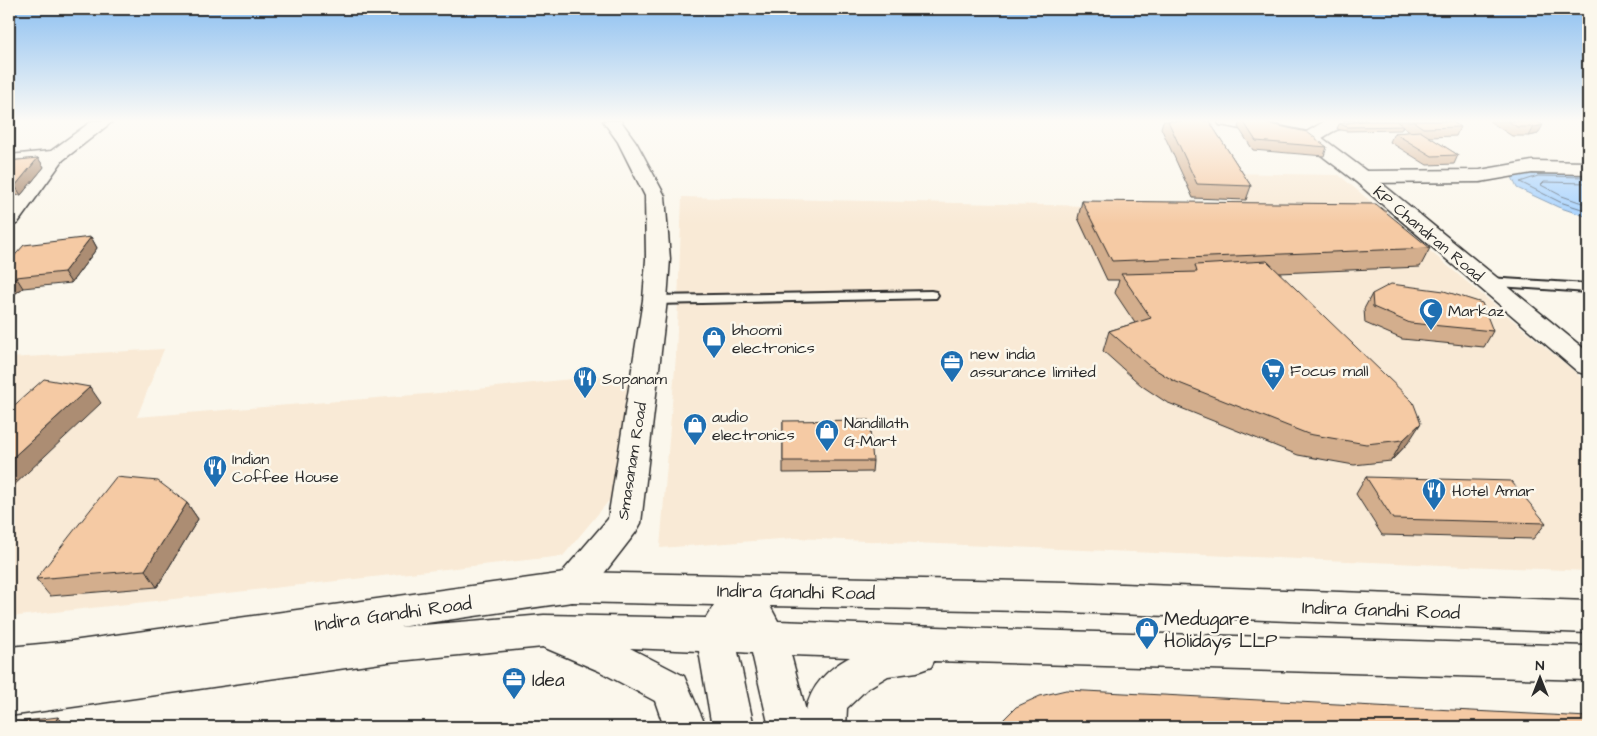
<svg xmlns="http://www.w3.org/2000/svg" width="1597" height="736" font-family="'Architects Daughter',sans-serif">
  <rect width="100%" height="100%" fill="#fbf7ec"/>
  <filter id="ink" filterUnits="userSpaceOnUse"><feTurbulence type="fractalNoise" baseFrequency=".02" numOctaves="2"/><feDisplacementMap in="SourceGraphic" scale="10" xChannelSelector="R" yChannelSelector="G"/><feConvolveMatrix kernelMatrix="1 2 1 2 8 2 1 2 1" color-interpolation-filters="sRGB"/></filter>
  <g filter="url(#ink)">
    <path fill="#f9ead6" d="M1226,173L1339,175L1588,383V571L794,538L660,548L676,356L682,197L1234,209Z
      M164,349L137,417L439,393L629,373L612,497L563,556L9,617V358Z"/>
    <path fill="#a4d1ff" stroke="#748faa" d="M1537,171L1588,172V217L1558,207L1517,188L1512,177Z"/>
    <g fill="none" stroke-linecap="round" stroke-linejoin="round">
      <path stroke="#5b6d80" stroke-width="1" d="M1588,177L1538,176L1520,182L1560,202L1588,211
        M1588,183L1544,182L1541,185L1562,196L1588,205"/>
      <g stroke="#2b2b2b" stroke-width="4">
        <path id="service" d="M1488,278L1588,284V292L1483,285L1481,282L1483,279Z
          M931,291L936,292L938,295L936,298L655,304L650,303L648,300L650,297L655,296Z"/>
      </g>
      <g stroke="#2b2b2b" stroke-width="3">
        <path id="minor" d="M92,121H113L63,160L17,224L9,225V205L40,163L9,167V155L51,151Z
          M1325,121H1366L1363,125C1355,127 1347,127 1340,129C1326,132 1319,146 1303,142L1301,138L1303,134Z
          M1532,161L1588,162V174L1532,173L1480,182L1362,183L1355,181L1352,177L1355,173L1362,171L1480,170Z"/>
      </g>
      <g stroke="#2b2b2b" stroke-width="3">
        <path id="tertiary" d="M1217,121H1255L1317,134L1369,173L1588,352V375L1578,372L1355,181L1304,142L1226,126L1220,125Z"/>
      </g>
      <g stroke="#2b2b2b" stroke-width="3">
        <path id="secondary" d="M603,121H621L636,142L665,196L670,259L667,300L641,523L636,532L585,598L572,602L559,598L554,587L559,576L608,519L643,300L646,259L645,196L618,142Z"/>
      </g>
      <g stroke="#2b2b2b" stroke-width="3">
        <path id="primary" d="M572,572L1068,582L1588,601V633L1068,612L770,606L778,621L990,629L1588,646V680L934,661L931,667L917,672L888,676L868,688L847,708L846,727H769L752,653L738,652L754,727H712L699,651L630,648L684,676L706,727H664L655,701L599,671L543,647L388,662L9,716V647L72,641ZM572,602L714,605L706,618L544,615L399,627ZM791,655L850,657C829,668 810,686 806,711Z"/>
      </g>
      <use href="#service" fill="#fbf7ec" fill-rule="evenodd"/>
      <use href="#minor" fill="#fbf7ec" fill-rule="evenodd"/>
      <use href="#tertiary" fill="#fbf7ec" fill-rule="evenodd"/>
      <use href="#secondary" fill="#fbf7ec" fill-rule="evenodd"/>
      <use href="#primary" fill="#fbf7ec" fill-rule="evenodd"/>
    </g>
    <path fill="#d3ae8d" stroke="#2b2b2b" d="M1163,121H1209L1251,186L1246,200L1193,198L1161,128Z
      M1240,121H1256L1327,147L1324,156L1253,150L1238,127Z
      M1363,121H1452L1460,127L1456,136L1429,137L1458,155L1454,164L1427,165L1390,142L1394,133L1411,132L1403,126L1401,130L1346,131L1337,129L1339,124Z
      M1489,121H1537L1538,134L1529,136H1512Z
      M38,158L44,167L21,195L9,196V161Z
      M1082,201L1430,248L1420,267L1279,273L1408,443L1391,461L1354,465L1298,455L1166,402L1142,386L1103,351L1109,331L1135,323L1115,293L1119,280H1107L1078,218Z
      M91,237L97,248L71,283L23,288L9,298V262Z
      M1372,294L1493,331L1484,347L1402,339L1365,323L1364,309Z
      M783,421L873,461L872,472L783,473Z
      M1366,477L1546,523L1533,539L1382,535L1356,494Z
      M187,503L198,519L157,587L50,596L36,579Z"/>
    <path fill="#ac8d73" stroke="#2b2b2b" d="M1543,125L1538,134L1529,136L1534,127Z
      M38,158L44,167L21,195L15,186Z
      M91,237L97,248L71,283L64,272Z
      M16,277L23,288L9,298V282Z
      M90,387L101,403L9,490V461Z
      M1421,423L1408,443L1391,461L1403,440Z
      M187,503L198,519L157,587L145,570Z
      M58,717L68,727H52Z"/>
    <path fill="#f5caa4" stroke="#2b2b2b" d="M1168,121H1209L1251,186L1197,184Z
      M1243,121H1256L1307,132L1327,147L1256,141Z
      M1363,121H1396L1403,126L1348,127L1339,124Z
      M1413,121H1452L1460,127L1423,128Z
      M1508,121H1537L1543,125L1534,127H1517Z
      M1420,131L1458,155L1432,156L1394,133Z
      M38,158L15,186H9V161Z
      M1082,201L1376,204L1430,248L1112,261Z
      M91,237L64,272L16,277L9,282V262L24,245Z
      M1267,261L1413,402L1421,423L1403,440L1366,444L1308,434L1174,381L1148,365L1109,331L1151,318L1121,274L1197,272L1195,265Z
      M1391,284L1444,291L1482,303L1493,331L1410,323L1373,307L1372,294Z
      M44,379L90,387L9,461V410Z
      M869,420L873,461H783V421Z
      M116,477L158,481L187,503L145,570L36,579Z
      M1366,477L1511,481L1546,523L1393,519Z
      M1066,690L1588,717V727H996L1016,707L1040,696Z
      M58,717L52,727H9V723Z"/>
  </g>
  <linearGradient id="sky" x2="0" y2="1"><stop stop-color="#8dc0f1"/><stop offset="0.54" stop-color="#fdfbf6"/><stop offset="1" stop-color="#fdfbf6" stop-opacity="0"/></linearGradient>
  <rect width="1597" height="224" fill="url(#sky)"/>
  <defs>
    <g id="mosque-pin" transform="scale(1.25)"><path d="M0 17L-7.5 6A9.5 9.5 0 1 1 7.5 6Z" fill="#1f6fb2" stroke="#fbf7ec"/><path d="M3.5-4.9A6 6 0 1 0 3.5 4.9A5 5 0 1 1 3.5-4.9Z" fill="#fff"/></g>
    <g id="shop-pin" transform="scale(1.25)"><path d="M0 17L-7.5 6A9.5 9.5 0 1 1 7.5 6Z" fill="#1f6fb2" stroke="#fbf7ec"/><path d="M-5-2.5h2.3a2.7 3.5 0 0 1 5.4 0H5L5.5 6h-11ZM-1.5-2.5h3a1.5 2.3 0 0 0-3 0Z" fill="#fff"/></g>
    <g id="office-pin" transform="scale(1.25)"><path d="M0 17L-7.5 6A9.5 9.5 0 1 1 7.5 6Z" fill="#1f6fb2" stroke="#fbf7ec"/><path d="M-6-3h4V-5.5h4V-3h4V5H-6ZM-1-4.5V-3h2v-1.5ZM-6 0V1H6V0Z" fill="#fff"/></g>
    <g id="supermarket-pin" transform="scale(1.25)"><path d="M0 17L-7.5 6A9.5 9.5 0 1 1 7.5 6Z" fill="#1f6fb2" stroke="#fbf7ec"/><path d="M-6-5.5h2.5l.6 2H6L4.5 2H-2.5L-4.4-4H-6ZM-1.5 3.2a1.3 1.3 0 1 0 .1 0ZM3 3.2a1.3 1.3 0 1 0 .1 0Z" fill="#fff"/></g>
    <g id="restaurant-pin" transform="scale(1.25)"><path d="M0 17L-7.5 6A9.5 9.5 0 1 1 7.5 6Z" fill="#1f6fb2" stroke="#fbf7ec"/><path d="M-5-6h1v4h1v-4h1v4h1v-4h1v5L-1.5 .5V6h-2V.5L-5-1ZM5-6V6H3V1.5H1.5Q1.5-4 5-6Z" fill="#fff"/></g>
  </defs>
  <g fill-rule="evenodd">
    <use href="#mosque-pin" x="1431" y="310"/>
    <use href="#shop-pin" x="714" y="338"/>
    <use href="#office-pin" x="952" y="362"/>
    <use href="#supermarket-pin" x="1273" y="370"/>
    <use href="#restaurant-pin" x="585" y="378"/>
    <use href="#shop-pin" x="695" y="425"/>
    <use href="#shop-pin" x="827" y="431"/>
    <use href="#restaurant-pin" x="215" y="467"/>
    <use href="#restaurant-pin" x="1434" y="490"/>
    <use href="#shop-pin" x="1147" y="629"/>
    <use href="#office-pin" x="514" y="679"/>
  </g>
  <g text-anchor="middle" stroke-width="5" stroke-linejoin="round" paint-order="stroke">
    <g font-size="16" fill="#2b2b2b" stroke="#fbf7ec">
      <text transform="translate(1429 233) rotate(40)" y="6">KP Chandran Road</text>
      <text transform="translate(631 461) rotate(-81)" y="6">Smasanam Road</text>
    </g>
    <g font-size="16" fill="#2b2b2b" stroke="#fbf7ec" text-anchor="start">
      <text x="1448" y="316">Markaz</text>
      <text x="732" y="335">bhoomi<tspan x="732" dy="18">electronics</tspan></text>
      <text x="970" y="359">new india<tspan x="970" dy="18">assurance limited</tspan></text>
      <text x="1290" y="376">Focus mall</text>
      <text x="602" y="384">Sopanam</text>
      <text x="712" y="422">audio<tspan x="712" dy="18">electronics</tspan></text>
      <text x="844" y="428">Nandillath<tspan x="844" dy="18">G-Mart</tspan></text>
      <text x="232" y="464">Indian<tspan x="232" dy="18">Coffee House</tspan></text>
      <text x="1452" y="496">Hotel Amar</text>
    </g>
    <g font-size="19" fill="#2b2b2b" stroke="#fbf7ec">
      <text transform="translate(796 591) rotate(1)" y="7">Indira Gandhi Road</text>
      <text transform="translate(1381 609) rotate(2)" y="7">Indira Gandhi Road</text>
      <text transform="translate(393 613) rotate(-8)" y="7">Indira Gandhi Road</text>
    </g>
    <g font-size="19" fill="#2b2b2b" stroke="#fbf7ec" text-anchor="start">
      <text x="1164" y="625">Medugare<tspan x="1164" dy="22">Holidays LLP</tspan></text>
      <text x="532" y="686">Idea</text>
    </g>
  </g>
  <rect width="1597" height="736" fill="none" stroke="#fbf7ec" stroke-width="30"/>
  <rect x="15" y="15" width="1567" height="706" fill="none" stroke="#2b2b2b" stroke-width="2" filter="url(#ink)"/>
  <g transform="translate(1540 678)" stroke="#fbf7ec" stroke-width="4" paint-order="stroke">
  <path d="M0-4L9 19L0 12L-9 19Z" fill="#2b2b2b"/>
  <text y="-8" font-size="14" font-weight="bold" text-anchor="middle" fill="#2b2b2b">N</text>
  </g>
</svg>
